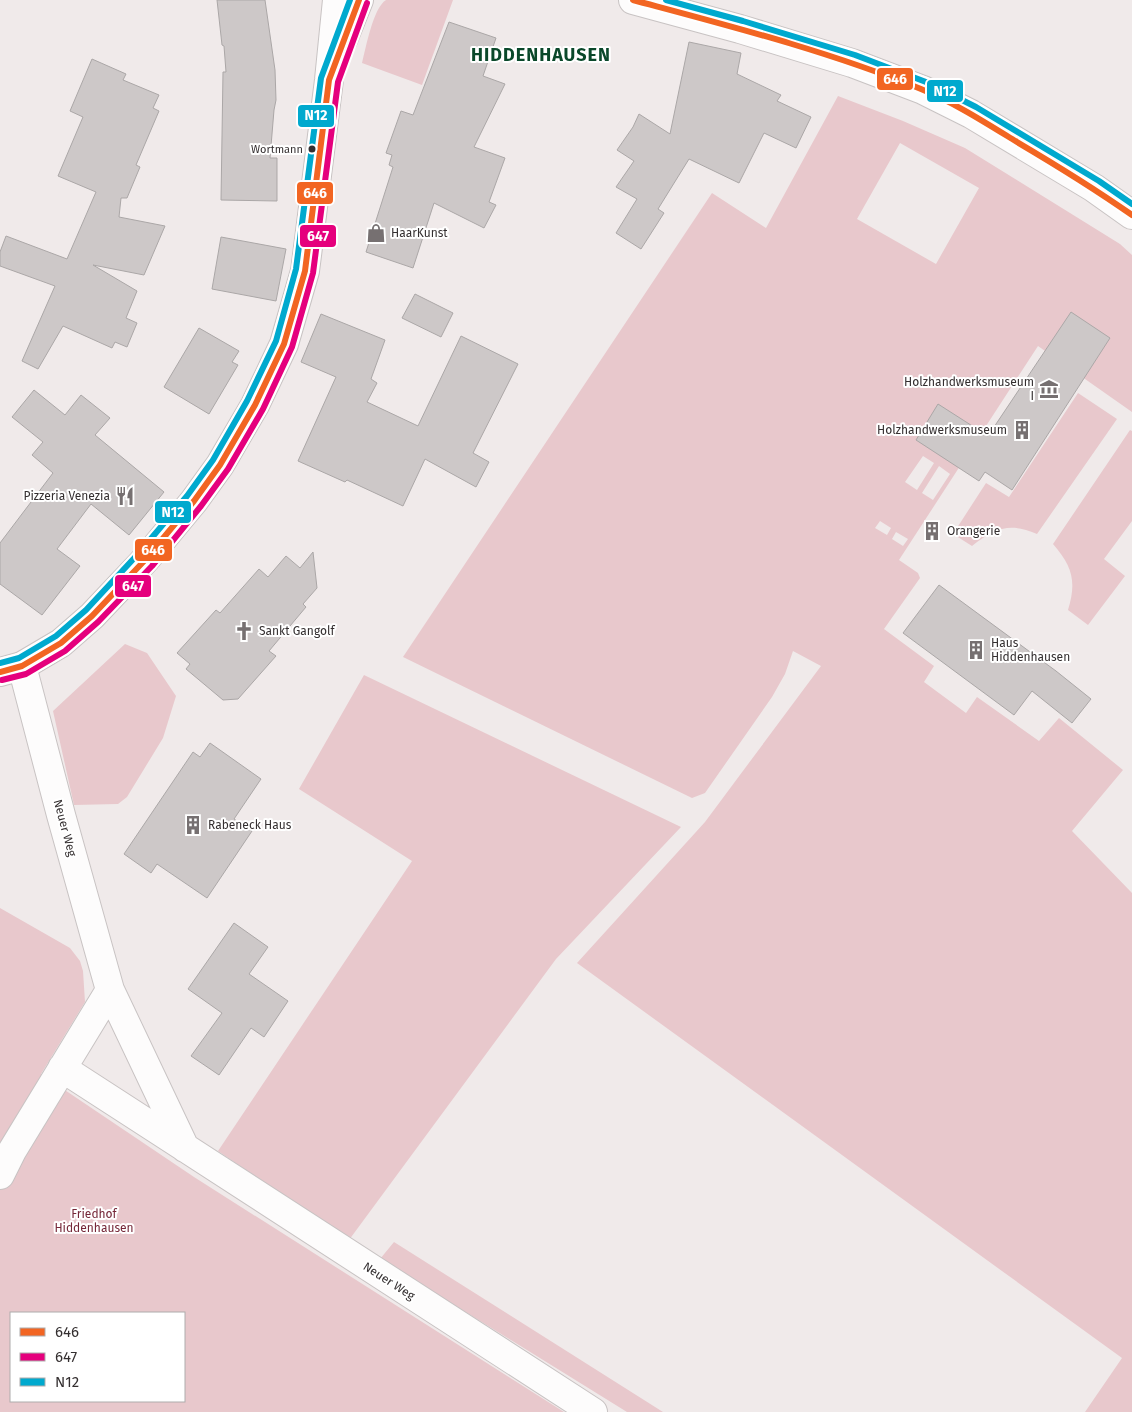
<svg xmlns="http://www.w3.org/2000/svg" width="1132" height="1412" font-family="'Fira Sans',sans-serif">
  <rect width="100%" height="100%" fill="#f0eaea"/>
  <path fill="#e8c8cc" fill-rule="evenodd" d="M386,0H453L422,85L362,63C366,48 373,8 386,0Z
    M838,96L903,121L965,148L1120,244L1132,255V412L1038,346L899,560L918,573L920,578L884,629L934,666L924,682L966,713L977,697L1039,741L1059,718L1123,770L1072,831L1132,893V1412H1085L1122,1358L577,963L705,822L821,666L793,651L785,674L772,697L705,793L692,798L403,657L712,193L766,228ZM900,143L979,188L936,264L857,219ZM923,456L934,463L917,490L905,482ZM939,466L950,474L933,500L922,493ZM880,521L891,528L887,535L875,528ZM896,532L908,539L903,546L892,539Z
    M1078,393L1117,419L1037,534C1010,522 995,528 972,546L953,534L986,483L1009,497Z
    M1130,430L1132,431V521L1104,559L1125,576L1088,625L1068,610C1077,581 1072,566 1053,544Z
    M125,644L147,653L176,696L163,738L127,797L118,804L74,805L53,711Z
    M364,675L681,827L556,959L349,1240L218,1151L412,861L299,789Z
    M0,908L70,948L80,961L83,971L85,1002L41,1074L194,1177L564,1412H0ZM11,1313H184V1401H11Z
    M394,1242L663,1412H627L380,1259Z"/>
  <path fill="#cdc8c8" stroke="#aba7a7" d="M217,0H265L275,70L276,100L274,110L270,158H277V201L221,200L223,72H226L224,46L222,45Z
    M449,22L496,38L483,76L505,84L474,147L505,158L489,202L496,205L484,228L434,203L413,268L366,252L393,167L389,165L392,155L386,153L401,111L413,115Z
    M689,42L741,53L737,74L781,95L777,101L811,117L796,148L764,133L739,183L689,159L658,209L664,213L641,249L616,233L637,199L616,187L634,161L617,150L633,127L639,114L670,134Z
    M92,59L126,74L123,80L159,95L153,108L159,111L136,165L140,167L127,198H121L119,217L165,226L144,275L93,265L137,291L126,318L137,323L127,347L115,342L112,348L63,326L38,369L22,361L55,286L0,266V252L6,236L67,259L96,192L58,176L83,117L70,111Z
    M221,237L286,249L276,301L212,289Z
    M415,294L453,313L441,337L402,318Z
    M1071,312L1110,338L1012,490L985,472L979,481L916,440L938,404L988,436Z
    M321,314L385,340L371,379L377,383L367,402L418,426L461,336L518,364L473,453L489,462L476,487L425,459L403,506L347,480L345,482L298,461L336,377L301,362Z
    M199,328L239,351L232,362L238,365L209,414L164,387Z
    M34,390L65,415L81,395L110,418L95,435L164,492L129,535L91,504L57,549L80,566L42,615L0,584V543L53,473L32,455L43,442L12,417Z
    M313,552L317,588L303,604L306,607L269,651L276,656L238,699L223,700L186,669L190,664L177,653L216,610L220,613L259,569L268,577L286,556L300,568Z
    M939,585L1056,671L1091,699L1072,723L1032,691L1014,715L903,633Z
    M210,743L261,779L234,819L252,831L207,898L157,864L151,873L124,854L193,752L200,757Z
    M234,923L268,947L249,974L288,1001L264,1037L251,1028L219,1075L191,1056L222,1013L188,989Z"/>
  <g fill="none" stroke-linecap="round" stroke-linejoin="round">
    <g stroke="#c8c3c3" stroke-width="30">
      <path id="minor" d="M22,666L61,815L110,990L185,1148
        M62,1068L593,1412
        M0,1175L12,1151L110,990"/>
    </g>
    <g stroke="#c8c3c3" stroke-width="30">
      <path id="tertiary" d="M633,0L740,29L852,63L923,90L971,114L1094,188L1132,215"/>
    </g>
    <g stroke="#c8c3c3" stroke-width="30">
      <path id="secondary" d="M343,40L359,0
        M0,672L22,666L61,643L92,616L145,560L194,501L220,465L255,405L284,344L305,271L329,80L337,0"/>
    </g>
    <use href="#minor" stroke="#fdfcfc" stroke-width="28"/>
    <use href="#tertiary" stroke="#fdfcfc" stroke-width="28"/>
    <use href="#secondary" stroke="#fdfcfc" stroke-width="28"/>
    <g stroke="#fff" stroke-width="10">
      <path id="bus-1" d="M633,0C730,26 828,51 921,89C955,103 986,123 1017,142C1056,165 1095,189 1132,215
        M0,672L22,666L61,643L92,616L145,560L194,501L220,465L255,405L284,344L305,271L329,80L359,0"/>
    </g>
    <g stroke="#fff" stroke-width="10">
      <path id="bus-2" d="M2,680L26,674L65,651L98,622L152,566L201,506L228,469L263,409L292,347L313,273L338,82L367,3"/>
    </g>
    <g stroke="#fff" stroke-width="10">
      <path id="bus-3" d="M666,0L743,21L855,55L926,82L976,107L1099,181L1132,204
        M0,663L19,658L56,636L86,610L138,554L187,496L213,460L247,401L276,341L296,269L321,78L350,0"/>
    </g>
    <use href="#bus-1" stroke="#f26522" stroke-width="6"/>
    <use href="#bus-2" stroke="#e5007d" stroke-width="6"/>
    <use href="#bus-3" stroke="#00a9ce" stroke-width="6"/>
  </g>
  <defs>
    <g id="shop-bare" transform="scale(1.5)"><path d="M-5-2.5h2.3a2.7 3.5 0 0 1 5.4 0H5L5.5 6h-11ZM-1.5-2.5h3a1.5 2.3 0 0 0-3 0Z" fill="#767071" stroke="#fff" stroke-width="2.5" paint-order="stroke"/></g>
    <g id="museum-bare" transform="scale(1.5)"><path d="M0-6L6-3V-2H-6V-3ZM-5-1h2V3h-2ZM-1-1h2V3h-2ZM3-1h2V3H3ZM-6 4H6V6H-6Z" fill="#767071" stroke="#fff" stroke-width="2.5" paint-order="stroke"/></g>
    <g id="building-bare" transform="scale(1.5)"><path d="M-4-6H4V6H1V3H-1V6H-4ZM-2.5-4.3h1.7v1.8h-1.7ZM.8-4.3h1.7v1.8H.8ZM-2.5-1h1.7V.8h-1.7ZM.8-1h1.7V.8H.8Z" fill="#767071" stroke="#fff" stroke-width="2.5" paint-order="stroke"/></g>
    <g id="restaurant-bare" transform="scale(1.5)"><path d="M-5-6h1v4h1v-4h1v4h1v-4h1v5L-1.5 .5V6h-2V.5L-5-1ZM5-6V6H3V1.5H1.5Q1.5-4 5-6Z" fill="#767071" stroke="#fff" stroke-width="2.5" paint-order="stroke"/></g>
    <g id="church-bare" transform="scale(1.5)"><path d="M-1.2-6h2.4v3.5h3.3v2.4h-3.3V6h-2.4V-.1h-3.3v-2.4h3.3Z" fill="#767071" stroke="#fff" stroke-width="2.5" paint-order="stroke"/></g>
  </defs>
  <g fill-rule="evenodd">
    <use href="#shop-bare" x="376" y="233"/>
    <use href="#museum-bare" x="1049" y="389"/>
    <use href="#building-bare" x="1022" y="430"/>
    <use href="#restaurant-bare" x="125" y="496"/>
    <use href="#building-bare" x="932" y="531"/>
    <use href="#church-bare" x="244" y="631"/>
    <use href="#building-bare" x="976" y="650"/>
    <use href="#building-bare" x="193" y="825"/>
  </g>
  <circle fill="#342f30" stroke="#fff" stroke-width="2" cx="312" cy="149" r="4.5"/>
  <g text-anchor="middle" stroke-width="4" stroke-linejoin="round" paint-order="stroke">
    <g font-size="11" fill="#342f30" stroke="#fff" text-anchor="end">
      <text x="303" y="153">Wortmann</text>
    </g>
    <g font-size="12" fill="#342f30" stroke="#fff" text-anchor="start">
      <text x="391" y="237">HaarKunst</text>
      <text x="1034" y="386" text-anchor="end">Holzhandwerksmuseum<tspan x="1034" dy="14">I</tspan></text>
      <text x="1007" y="434" text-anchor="end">Holzhandwerksmuseum</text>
      <text x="110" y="500" text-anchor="end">Pizzeria Venezia</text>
      <text x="947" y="535">Orangerie</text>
      <text x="259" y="635">Sankt Gangolf</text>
      <text x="991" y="647">Haus<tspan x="991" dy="14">Hiddenhausen</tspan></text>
      <text x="208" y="829">Rabeneck Haus</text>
    </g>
    <g font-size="12" fill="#342f30" stroke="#fff">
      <text transform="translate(65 828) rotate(75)" y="4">Neuer Weg</text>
      <text transform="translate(389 1281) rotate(33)" y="4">Neuer Weg</text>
    </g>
    <g font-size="12" fill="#752738" stroke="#fff">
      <text x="94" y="1218">Friedhof<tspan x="94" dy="14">Hiddenhausen</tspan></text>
    </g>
    <g font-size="18" font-weight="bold" letter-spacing="1" fill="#0a482a" stroke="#fff">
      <text x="541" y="61">HIDDENHAUSEN</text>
    </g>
  </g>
  <g stroke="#fff" stroke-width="2">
    <rect x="876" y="67" width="38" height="24" rx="5" fill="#f26522"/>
    <rect x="926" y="79" width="38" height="24" rx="5" fill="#00a9ce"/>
    <rect x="297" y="104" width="38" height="24" rx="5" fill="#00a9ce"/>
    <rect x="296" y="181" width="38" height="24" rx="5" fill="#f26522"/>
    <rect x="299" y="224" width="38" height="24" rx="5" fill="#e5007d"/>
    <rect x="154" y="500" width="38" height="24" rx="5" fill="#00a9ce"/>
    <rect x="134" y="538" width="39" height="24" rx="5" fill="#f26522"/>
    <rect x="114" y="574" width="38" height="24" rx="5" fill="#e5007d"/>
  </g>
  <g font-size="14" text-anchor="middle" font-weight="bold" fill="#fff">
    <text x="895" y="84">646</text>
    <text x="945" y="96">N12</text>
    <text x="316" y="120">N12</text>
    <text x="315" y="198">646</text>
    <text x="318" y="241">647</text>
    <text x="173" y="517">N12</text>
    <text x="153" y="555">646</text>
    <text x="133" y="591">647</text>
  </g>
  <rect x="10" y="1312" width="175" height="90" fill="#ffffff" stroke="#aeacac"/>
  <rect x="20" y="1328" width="25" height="8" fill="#f26522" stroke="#aeacac"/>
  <text x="55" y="1337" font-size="15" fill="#342f30">646</text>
  <rect x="20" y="1353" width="25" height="8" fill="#e5007d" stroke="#aeacac"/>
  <text x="55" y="1362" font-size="15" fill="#342f30">647</text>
  <rect x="20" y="1378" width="25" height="8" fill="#00a9ce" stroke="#aeacac"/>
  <text x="55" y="1387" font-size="15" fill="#342f30">N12</text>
</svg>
